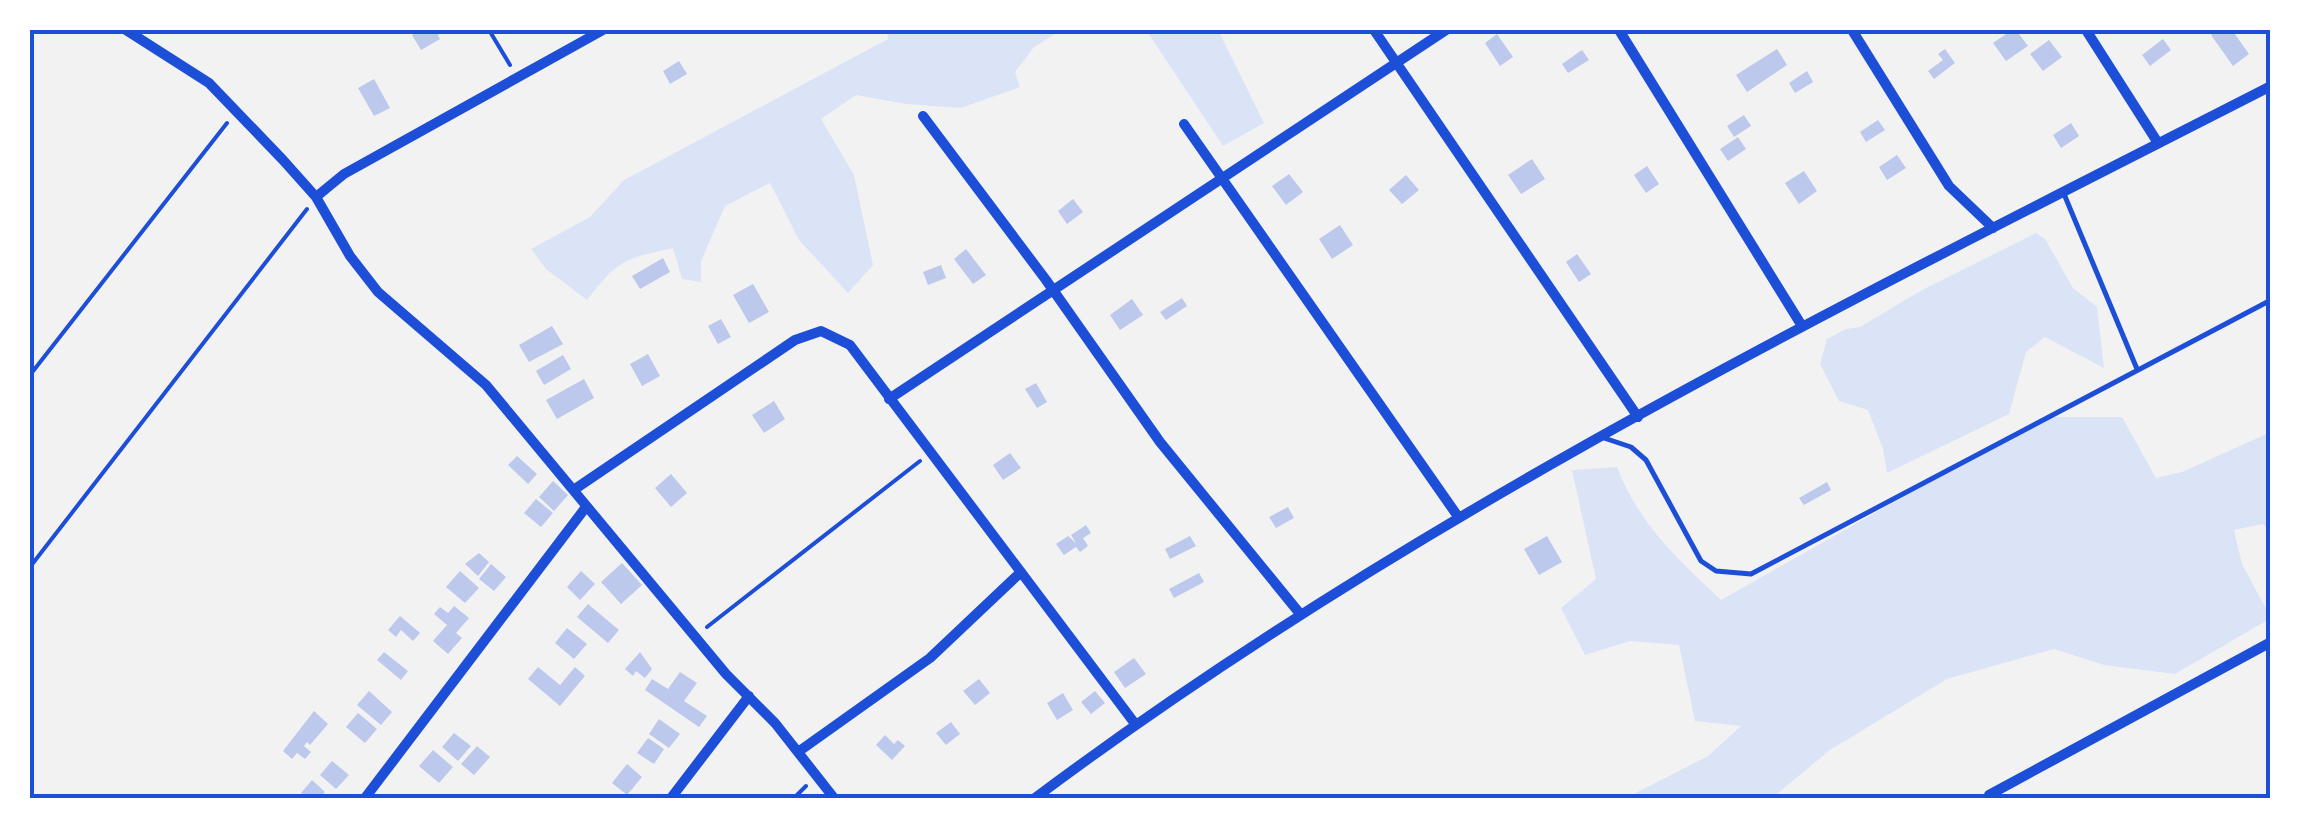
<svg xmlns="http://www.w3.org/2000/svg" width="2301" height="828" font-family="'Archivo Narrow',sans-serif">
  <rect width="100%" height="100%" fill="#f2f2f2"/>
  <path fill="#dbe4f7" d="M887,30H1061L1034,47L1015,72L1020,87L961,108L906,104L856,95L821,119L854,175L873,265L848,293L799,240L770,183L725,206L701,261V282L682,279L673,248C624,259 619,259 587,300L546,269L531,249L590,217L624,180L888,39Z
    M1146,30H1218L1264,123L1223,146Z
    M2036,233L2045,239L2073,288L2097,307L2104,368L2045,337L2026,352L2009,414L1887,473L1883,449L1868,410L1839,401L1820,364L1827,339L1846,329L1860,327L1922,290Z
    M2044,417H2122L2156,478L2182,472L2271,432V533L2263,524L2234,530L2242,564L2271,618L2175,674L2104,665L2054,649L1947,679L1830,750L1772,798H1626L1708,756L1741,726L1695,721L1679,645L1630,641L1585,655L1561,608L1596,579L1572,470L1617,467C1640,526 1677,558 1721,600Z"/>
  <path fill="#bdc9ec" d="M421,30H446L438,35L440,39L421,50L412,35Z
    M2012,30H2016L2028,46L2006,61L1993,43Z
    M2218,30H2232L2249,54L2233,66L2211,35Z
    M1497,34L1513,57L1500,66L1485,43Z
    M2163,39L2171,50L2150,66L2142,55Z
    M2049,40L2062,57L2043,71L2030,54Z
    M1777,49L1787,65L1747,92L1736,75Z
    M1945,49L1955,63L1934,79L1928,71L1943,60L1938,54Z
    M1582,50L1589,60L1568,73L1562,64Z
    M679,61L687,74L670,84L663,71Z
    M1807,71L1813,82L1795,93L1789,83Z
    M374,79L390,108L374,116L358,88Z
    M1744,115L1751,126L1734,137L1727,126Z
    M1878,120L1885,130L1866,142L1860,132Z
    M2071,123L2079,136L2061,148L2053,135Z
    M1738,137L1746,149L1728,161L1720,149Z
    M1897,155L1906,168L1887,180L1879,167Z
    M1532,159L1545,179L1521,194L1508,175Z
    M1647,166L1659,184L1646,193L1634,175Z
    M1804,171L1817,191L1799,204L1785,183Z
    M1289,174L1303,192L1286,205L1272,186Z
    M1406,175L1419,190L1402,204L1389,190Z
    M1073,199L1083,212L1067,224L1058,211Z
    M1340,225L1353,245L1332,259L1319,239Z
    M966,249L986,275L973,284L954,259Z
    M1577,254L1591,274L1579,282L1566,262Z
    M663,258L670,272L640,289L632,276Z
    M941,265L946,278L928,285L923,272Z
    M753,284L769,312L749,323L733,295Z
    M1182,298L1187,306L1166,320L1160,312Z
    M1132,299L1143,315L1120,330L1110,315Z
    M721,319L731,337L718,344L708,326Z
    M552,326L563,344L529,362L519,345Z
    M648,354L660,376L642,386L630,364Z
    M563,355L571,369L544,385L536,371Z
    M584,379L594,398L557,419L546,400Z
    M1036,383L1047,402L1037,408L1025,389Z
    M774,401L785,419L764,433L752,415Z
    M1010,453L1021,468L1003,480L993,465Z
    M517,456L537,474L528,484L508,465Z
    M671,474L687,493L671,507L655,488Z
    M553,481L568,495L554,511L539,497Z
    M1827,482L1831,490L1804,505L1799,498Z
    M536,499L553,513L541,527L524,513Z
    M1288,507L1294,518L1276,528L1269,517Z
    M1086,525L1091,533L1083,538L1088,546L1080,552L1076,547L1064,555L1056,544L1068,536L1076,543L1071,535Z
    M1190,536L1196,546L1170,559L1165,549Z
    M1547,536L1562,562L1539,575L1524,549Z
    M479,553L489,562L478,576L465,564Z
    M622,563L642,585L621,604L601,582Z
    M491,564L506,577L494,591L479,579Z
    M460,571L479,588L465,603L446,587Z
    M581,571L595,584L580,600L567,587Z
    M1199,573L1204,582L1174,598L1169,589Z
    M588,604L619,630L608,643L577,617Z
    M454,606L469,618L456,633L462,638L448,654L433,641L447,625L434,614L440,607L448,613Z
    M400,616L420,633L413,641L401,630L396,637L388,630Z
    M567,628L587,644L574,659L555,643Z
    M384,652L408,671L401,680L377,660Z
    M640,652L652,669L645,678L636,671L633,676L625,669Z
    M1134,658L1146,674L1125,688L1114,672Z
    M538,667L560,685L575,667L585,676L560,706L528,679Z
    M680,672L697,683L684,701L707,716L699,727L645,690L652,679L668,689Z
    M979,679L990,693L975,705L963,691Z
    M369,691L392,712L381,725L357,705Z
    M1095,691L1105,703L1091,714L1081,702Z
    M1063,693L1073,710L1057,720L1047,703Z
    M314,711L328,724L310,745L307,742L304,746L311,752L305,759L297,753L292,759L283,751Z
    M358,713L377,729L365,743L346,727Z
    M659,719L680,734L669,748L649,734Z
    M951,722L960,734L946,745L936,733Z
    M454,733L471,746L458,761L442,747Z
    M885,735L894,744L898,740L905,746L892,760L876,745Z
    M648,738L664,749L654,764L637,753Z
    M477,746L490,757L474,775L461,764Z
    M433,750L453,767L439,783L419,766Z
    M332,761L349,775L336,789L320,775Z
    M627,764L642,777L627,795L612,783Z
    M312,780L325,792L320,798H306L301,793Z"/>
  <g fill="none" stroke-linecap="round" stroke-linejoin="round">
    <path stroke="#1d4ed8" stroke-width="4" d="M489,30L510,65
      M30,35L34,30
      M30,375L227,123
      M30,567L307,209
      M707,627L920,461
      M794,798L806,786"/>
    <path stroke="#1d4ed8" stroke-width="5" d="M2064,194L2137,369
      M1604,438L1631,447L1646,460L1701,561L1716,571L1751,574L2271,300"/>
    <path stroke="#1d4ed8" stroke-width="10" d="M126,30L209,83L283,160L316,197L350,256L378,292L486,385L726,674L775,723L834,798
      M1374,30L1638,417
      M1619,30L1802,326
      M1852,30L1949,186L1993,228
      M2086,30L2158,143
      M923,116L1046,280L1160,442L1301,615
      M1184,124L1459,518
      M316,197L344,174L603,30
      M889,399L1446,30
      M575,489L795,340L821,331L850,345L1136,725
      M798,752L930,658L1021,572
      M1989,795L2271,642
      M365,798L586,507
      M671,798L749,696
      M1035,798C1417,512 1848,302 2271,86"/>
  </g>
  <rect width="2301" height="828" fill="none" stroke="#ffffff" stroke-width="65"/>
  <rect x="32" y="32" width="2236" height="764" fill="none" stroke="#1d4ed8" stroke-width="4"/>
</svg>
